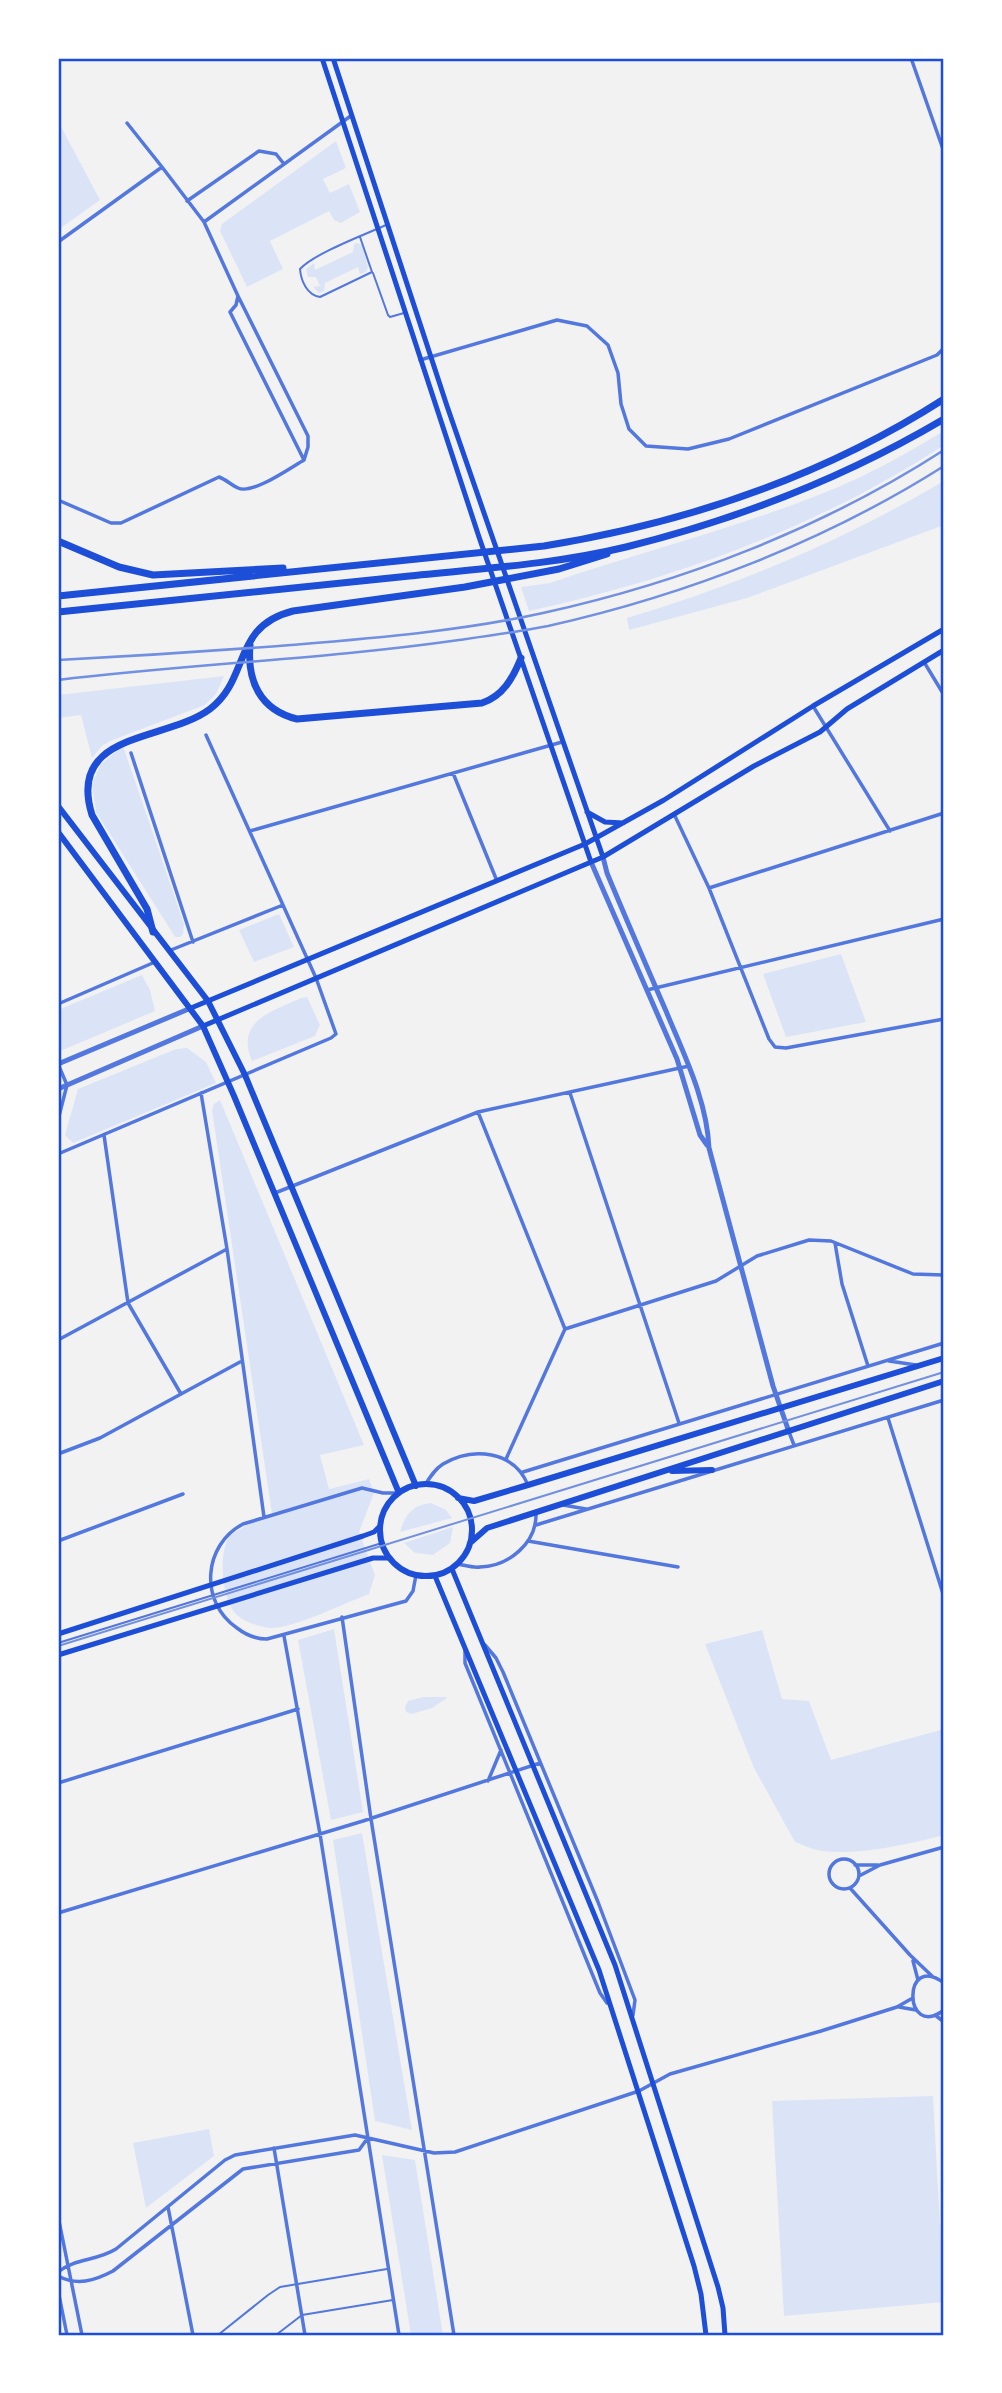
<svg xmlns="http://www.w3.org/2000/svg" width="1002" height="2393" font-family="Quicksand,sans-serif">
  <rect width="100%" height="100%" fill="#f2f2f2"/>
  <path fill="#dbe4f7" d="M58,121L100,200L58,230Z
    M336,141L346,168L323,179L330,193L349,184L360,212L341,223L334,220L329,211L270,241L283,269L247,287L220,231L222,224Z
    M357,243L362,245L368,267L366,272L360,274L358,267L325,283L324,291L319,293L313,287L320,286L316,277H308L306,269L314,263L315,270L353,252L354,244Z
    M944,431V445C819,527 675,579 529,611L521,587L550,583C648,549 750,525 845,484C879,469 912,450 944,431Z
    M944,481V525L747,598L629,630L627,618C738,585 844,540 944,481Z
    M224,676L216,694L205,705L110,741L102,746L92,758L81,715L58,718V695Z
    M123,746L184,924L183,934L180,937H175L96,812L92,784L101,764Z
    M279,914L294,947L254,962L239,930Z
    M841,954L866,1022L786,1037L763,974Z
    M142,975L150,990L155,1011L58,1052V1010Z
    M307,997L320,1025L315,1036L252,1061C235,1021 271,1012 301,998Z
    M187,1048L206,1062L216,1083L73,1143L65,1135L78,1089L176,1049Z
    M220,1100L364,1445L320,1455L329,1489L369,1479L374,1493L359,1532L375,1575L369,1594C347,1602 291,1630 269,1628C256,1626 238,1620 232,1609C222,1593 218,1551 230,1536C236,1529 262,1519 272,1514L212,1110L214,1104Z
    M431,1503L446,1510L452,1518L400,1532C405,1515 412,1505 431,1503Z
    M453,1527L450,1543L433,1555L415,1553L404,1543Z
    M334,1629L363,1812L331,1820L298,1640Z
    M762,1630L782,1699L809,1701L831,1760L944,1729V1835C905,1845 863,1855 822,1851C813,1850 804,1845 795,1842L754,1768L705,1644Z
    M423,1697H446L447,1698L432,1708L412,1714L406,1712L405,1707L408,1701Z
    M362,1833L412,2130L375,2121L333,1840Z
    M933,2096L944,2302L784,2316L772,2101Z
    M209,2129L214,2156L146,2208L133,2143Z
    M382,2155L415,2160L443,2335H411Z"/>
  <g fill="none" stroke-linecap="round" stroke-linejoin="round">
    <path stroke="#5277de" stroke-width="2" d="M360,237L372,272L320,297C307,295 301,281 300,269C315,253 364,235 386,225
      M373,273L388,315L390,317L404,313
      M58,1643L382,1543
      M218,2335L268,2295L280,2287L387,2269
      M276,2335L302,2315L393,2300"/>
    <path stroke="#5277de" stroke-width="3.5" d="M911,58L944,152
      M127,123L162,167
      M187,201L259,151L276,154L284,164
      M204,222L352,115
      M58,242L162,167L204,222L238,296L308,436V447L304,460C290,468 252,495 238,488C231,485 227,480 219,477L121,523H111L58,500
      M238,296L236,305L230,312L304,460
      M420,360L557,320L587,326L608,345L618,373L621,404L629,429L646,446L688,449L729,439L937,355L944,348
      M924,662L944,695
      M813,706L890,831
      M131,753L193,942
      M453,773L497,881
      M674,814L709,888L769,1039L775,1047L786,1048L944,1019
      M250,831L562,742
      M709,888L944,813
      M171,950L283,905
      M647,990L944,919
      M58,1004L155,962
      M201,1093L227,1249L264,1517
      M570,1093L679,1423
      M478,1112L565,1329
      M58,1120L67,1085L58,1064
      M104,1135L128,1303L181,1394
      M58,1154L331,1038L336,1034L316,978L206,735
      M275,1193L478,1112L689,1066
      M835,1243L842,1284L868,1366
      M565,1329L716,1281L757,1256L809,1240L831,1241L913,1274L944,1275
      M58,1340L227,1249
      M889,1361L916,1365
      M888,1418L944,1597
      M789,1432L794,1445
      M58,1454L100,1438L240,1362
      M506,1459L565,1329
      M523,1472L944,1343
      M425,1485C430,1477 435,1469 443,1464C473,1446 514,1451 528,1485
      M399,1493H383L362,1488L243,1524C203,1545 199,1602 237,1628C246,1635 255,1639 267,1639L406,1601L413,1591L416,1575
      M563,1505L586,1509
      M536,1525L944,1400
      M58,1541L183,1494
      M528,1541L678,1567
      M457,1564C464,1565 472,1568 480,1567C509,1566 537,1543 536,1513
      M342,1617L371,1819L454,2335
      M284,1636L320,1834L399,2335
      M485,1645L496,1658L503,1672L598,1902L635,2000L633,2015
      M465,1651V1663L600,1993L607,2003
      M488,1781L501,1750
      M58,1783L298,1709
      M829 1874a15 15 0 1 1 30 0a15 15 0 1 1-30 0Z
      M855,1865H878
      M859,1876L880,1865L944,1847
      M850,1888L910,1955L933,1977
      M58,1913L363,1821L540,1763
      M913,1961L918,1980
      M944,1983C902,1951 903,2041 944,2010
      M899,2007L916,2010
      M935,2015L944,2022
      M274,2148L305,2335
      M168,2207L193,2335
      M58,2216L82,2335
      M58,2272C75,2258 97,2261 116,2249L225,2160L235,2155L355,2135L434,2153L455,2152L639,2091L670,2074L821,2031L897,2007L911,1999
      M58,2276C77,2286 94,2281 113,2271L243,2169L359,2150L367,2139
      M58,2290L67,2335"/>
    <path stroke="#5277de" stroke-width="5" d="M603,857L607,873C626,919 646,965 666,1011C684,1055 707,1100 709,1148L773,1386L789,1432
      M591,862L677,1059L700,1135L707,1145
      M58,1064L191,1008
      M58,1089L203,1026"/>
    <path stroke="#1d4ed8" stroke-width="5" d="M322,58L479,537L591,862
      M333,58L447,406L603,857
      M587,812L605,822L623,823
      M191,1008L585,844L664,800L813,706L944,629
      M203,1026L603,857L754,766L820,732L847,709L944,650
      M452,1569L615,1965L718,2287L723,2308L725,2335
      M435,1576L599,1970L694,2266L701,2294L706,2335
      M58,1634L363,1536L374,1532L380,1526
      M58,1655L373,1558H390"/>
    <path stroke="#1d4ed8" stroke-width="6" d="M58,806L208,1001L245,1075L416,1486
      M58,832L203,1026L234,1096L399,1493
      M672,1471L712,1470
      M380 1530a46 46 0 1 1 92 0a46 46 0 1 1-92 0Z
      M458,1498L474,1501L528,1485L944,1358
      M470,1543L487,1528L944,1381"/>
    <path stroke="#1d4ed8" stroke-width="7" d="M58,541L119,567L153,575L283,568
      M58,596L544,546C685,523 824,476 944,399
      M58,612C172,601 286,589 400,577C475,569 552,565 626,547C739,519 844,478 944,419
      M250,645C247,681 260,710 297,719L482,703C503,696 513,678 521,658
      M153,932L147,909L92,815C66,731 166,742 210,709C250,679 232,626 293,611L465,587L559,569L607,554"/>
    <path stroke="#7290e2" stroke-width="2" d="M58,1646L944,1372"/>
    <path stroke="#7290e2" stroke-width="2.5" d="M58,660C135,656 213,651 291,645C375,638 461,631 543,613C684,582 823,528 944,450
      M58,680C191,664 326,659 459,640C488,636 518,632 548,626C686,595 824,542 944,466"/>
  </g>
  <rect width="1002" height="2393" fill="none" stroke="#ffffff" stroke-width="119"/>
  <rect x="60" y="60" width="882" height="2274" fill="none" stroke="#1d4ed8" stroke-width="2.5"/>
</svg>
